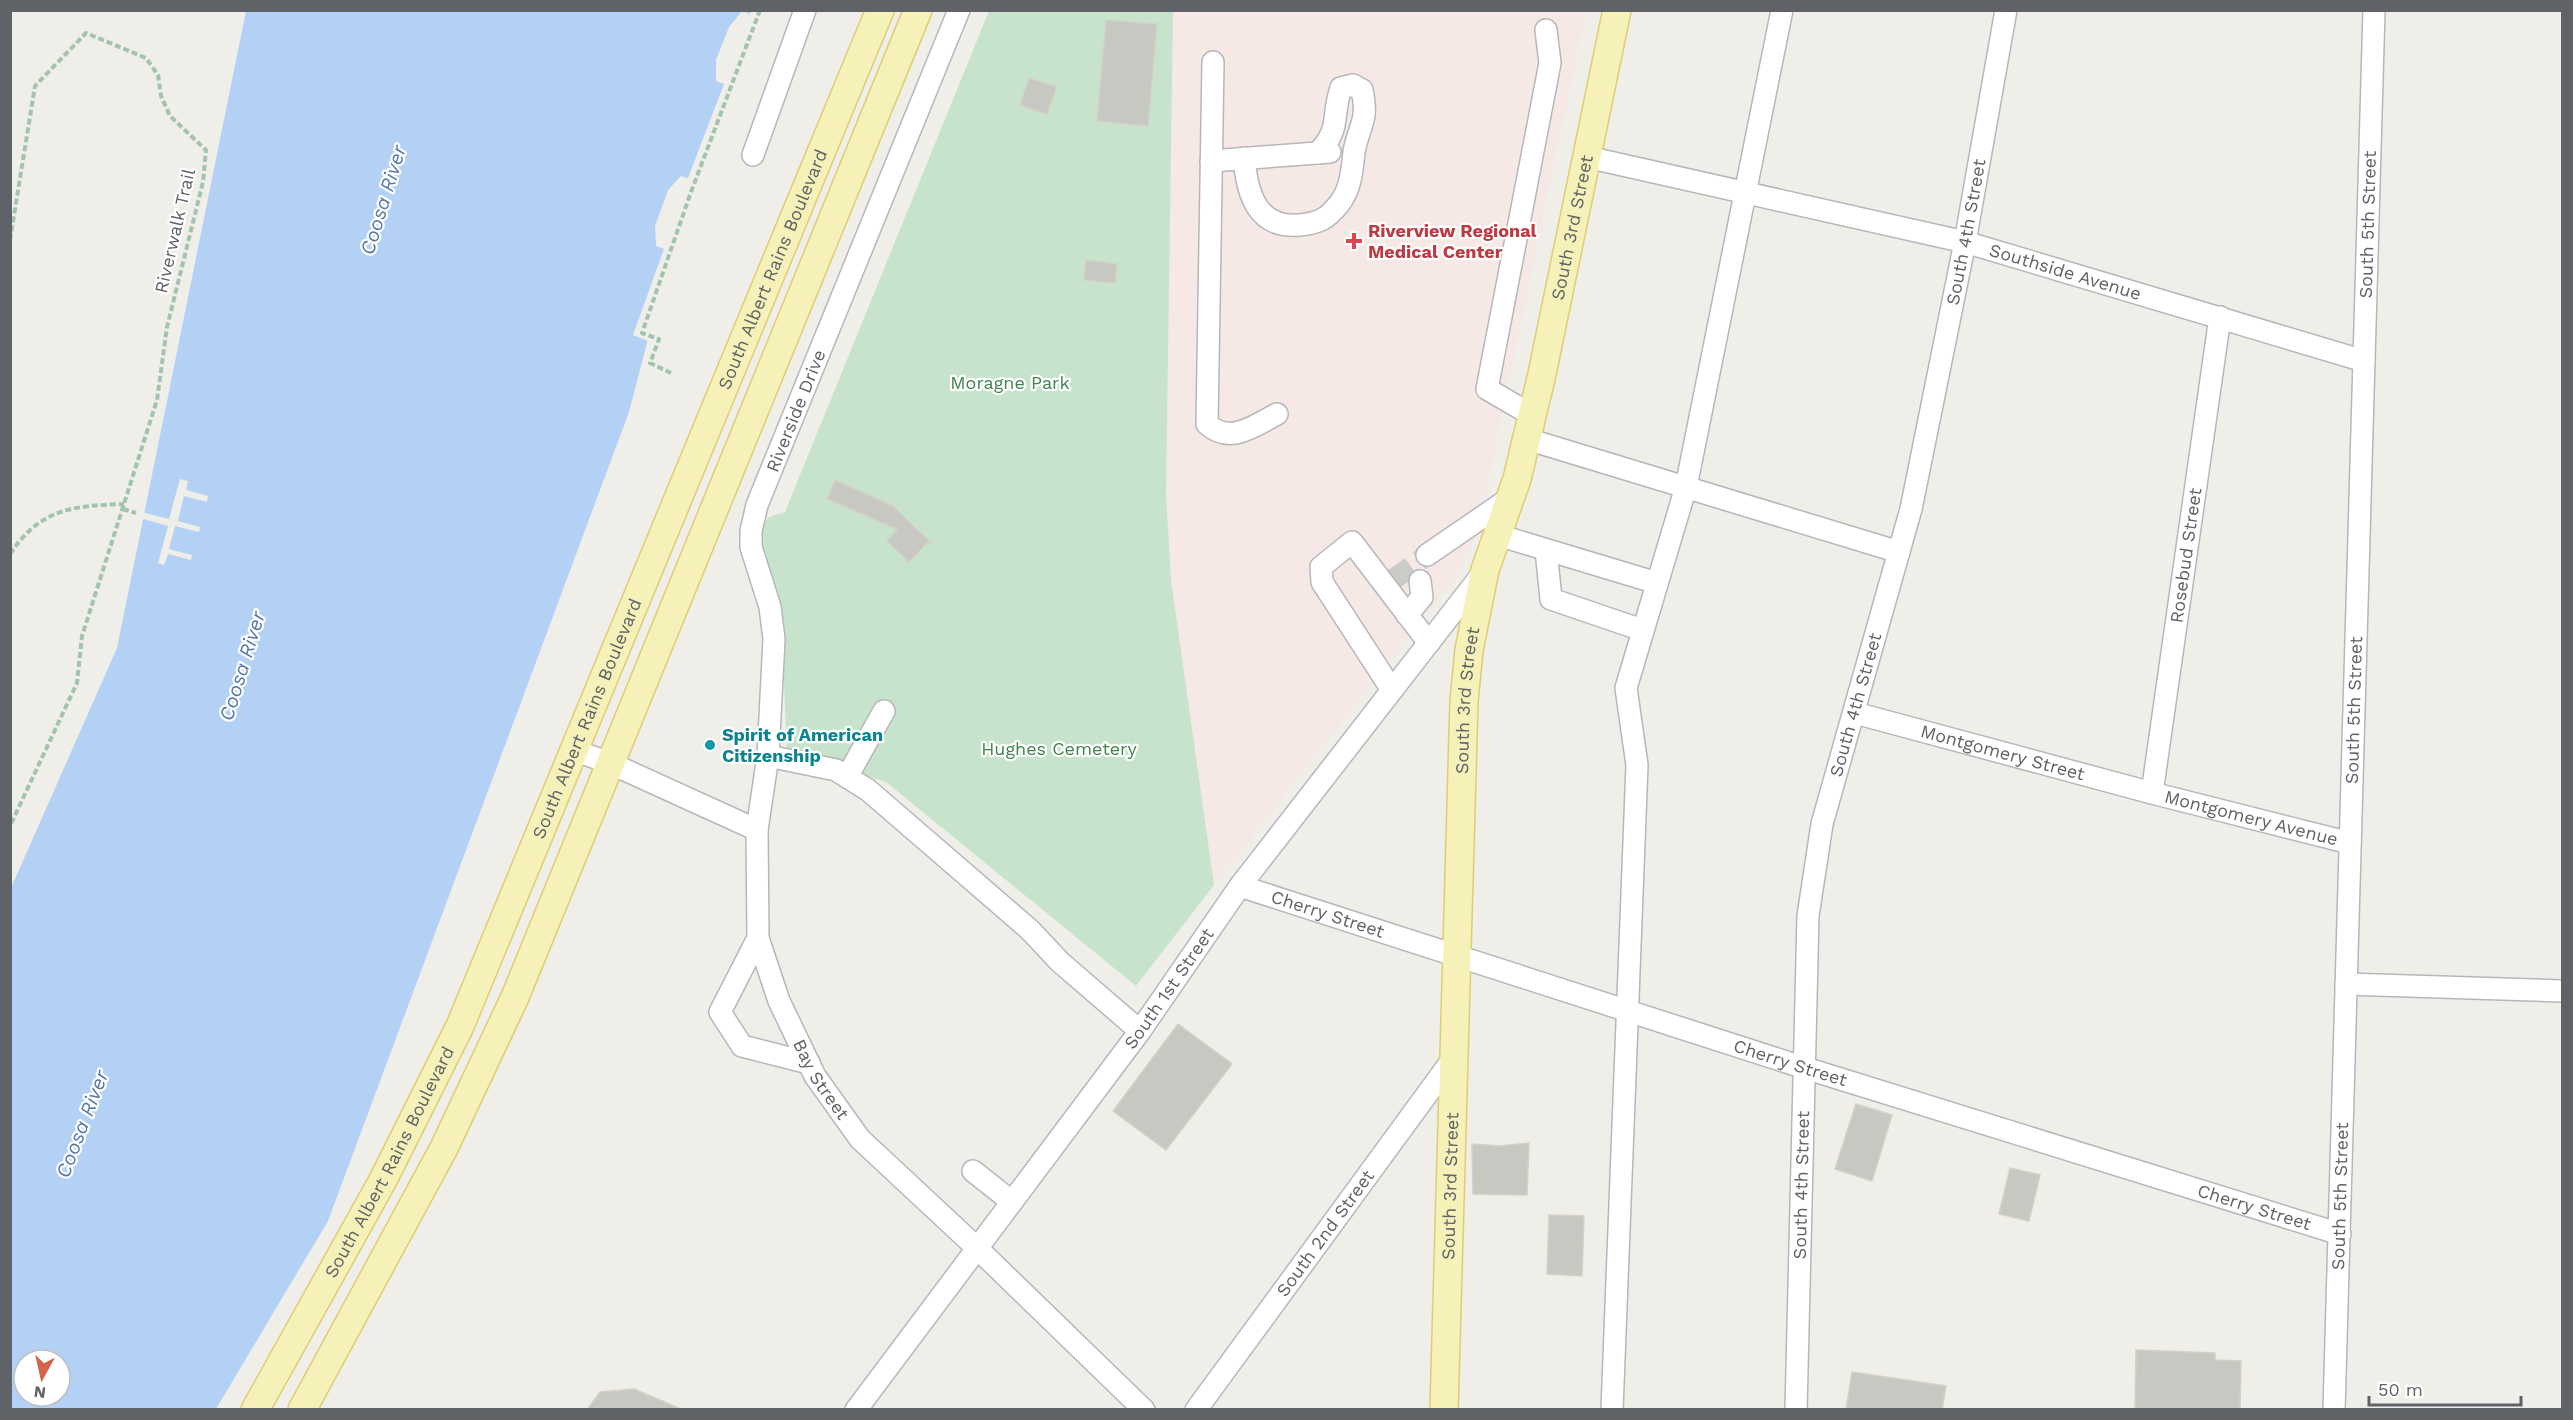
<svg xmlns="http://www.w3.org/2000/svg" width="2573" height="1420" font-family="'Work Sans',sans-serif">
  <rect width="100%" height="100%" fill="#efeee8"/>
  <path fill="#f6e8e5" d="M1173,11H1586L1478,530L1456,576L1214,885L1171,580L1166,494Z"/>
  <path fill="#c8e3cb" d="M989,11H1173L1166,494L1171,580L1214,885L1136,986L886,782L787,751L781,617L760,552L762,526L769,517L785,512Z"/>
  <path fill="#b3d1f4" fill-rule="evenodd" d="M246,11H764L648,339L629,412L328,1221L216,1409L11,1410V888L117,648ZM24,1360H60V1396H24Z"/>
  <path fill="#efeee8" d="M767,10L650,336L648,341L633,335L664,249L656,246L655,226L668,190L681,176L688,178L724,84L716,81V60L729,27L742,11L750,14L751,11Z
    M180,479L188,481L186,490L208,496L207,502L184,496L178,521L200,527L199,532L175,526L169,549L192,555L191,560L168,554L164,565L158,563L168,526L140,518L141,512L169,519Z"/>
  <path fill="#c8c8c3" stroke="#d3d1c7" stroke-width="1.5" d="M1106,20L1157,24L1148,126L1097,121Z
    M1029,78L1057,87L1047,114L1020,105Z
    M1086,260L1117,264L1115,283L1084,280Z
    M835,480L893,506L931,543H927L909,562L887,541L897,529L827,499Z
    M1178,1024L1232,1064L1166,1150L1113,1111Z
    M1856,1104L1892,1115L1872,1181L1835,1169Z
    M1529,1143L1527,1195L1473,1194L1472,1144L1500,1146Z
    M2010,1168L2040,1175L2029,1221L1999,1214Z
    M1549,1215L1584,1216L1582,1276L1547,1274Z
    M2136,1350L2215,1353V1360L2241,1361L2240,1410H2135Z
    M1852,1372L1946,1386L1942,1410H1846Z
    M634,1389L681,1409V1410H587L600,1392Z"/>
  <g fill="none" stroke-linecap="round" stroke-linejoin="round">
    <path stroke="#cbcbc8" stroke-width="21" stroke-dasharray="21 10" stroke-linecap="butt" d="M1394,579L1427,555"/>
    <g stroke="#b5b7bb" stroke-width="24">
      <g id="minor">
        <path id="s1" d="M959,10L757,505L751,531V547L770,607L774,639L768,756L757,830L758,938L779,1001L815,1076L860,1139L977,1248L1144,1410"/>
        <path d="M1213,62L1207,424C1230,445 1254,426 1277,414"/>
        <path d="M753,155L805,10"/>
        <path id="s2" d="M1587,157L1965,242L2364,361"/>
        <path d="M1244,158C1247,194 1257,229 1300,225C1319,223 1327,219 1339,204C1351,189 1352,171 1354,152C1359,125 1369,120 1362,90L1353,85L1341,88C1331,117 1342,127 1318,153"/>
        <path d="M1211,161L1330,152"/>
        <path d="M1532,415L1487,389L1550,63L1546,30"/>
        <path d="M1527,439L1899,552"/>
        <path d="M1498,535L1657,583"/>
        <path d="M1546,550L1551,599L1642,630"/>
        <path d="M1427,555L1510,498"/>
        <path d="M1407,615L1422,597L1420,581"/>
        <path d="M1392,690L1322,582L1321,567L1352,542L1429,643"/>
        <path id="s3" d="M1855,713L2152,793L2350,843"/>
        <path d="M574,750L612,764L757,830"/>
        <path d="M768,756L836,770L868,790L1030,930L1060,962L1140,1031"/>
        <path d="M847,777L884,711"/>
        <path id="s4" d="M2152,793L2220,317"/>
        <path id="s5" d="M1240,886L1805,1068L2340,1234"/>
        <path d="M758,938L720,1012L742,1046L809,1063"/>
        <path d="M2346,984L2562,991"/>
        <path d="M973,1171L1012,1202"/>
        <path id="s6" d="M856,1410L1140,1031L1240,886L1483,573"/>
        <path id="s7" d="M1196,1410L1455,1056"/>
        <path d="M1612,1410L1637,765L1626,688L1686,487L1782,10"/>
        <path id="s8" d="M1796,1410L1808,916L1822,824L1911,509L1965,242L2006,10"/>
        <path id="s9" d="M2334,1410L2374,10"/>
      </g>
    </g>
    <g stroke="#e0cc71" stroke-width="30">
      <g id="major">
        <path id="s10" d="M255,1410L383,1180L460,1026L880,10"/>
        <path d="M302,1410L444,1148L515,997L918,10"/>
        <path id="s11" d="M1444,1410L1464,701L1469,650L1485,570L1517,479L1542,374L1617,10"/>
      </g>
    </g>
    <path stroke="#a2c3af" stroke-width="4" stroke-dasharray="6 3" stroke-linecap="butt" d="M10,240L35,86L86,33L146,58L158,75L161,96L170,116L206,150L203,182L167,327L157,400L82,636L77,683L10,826
      M671,373L650,363L659,339L642,333L691,192L760,10
      M123,509L136,513
      M10,554C41,508 72,506 124,504"/>
    <use href="#minor" stroke="#fff" stroke-width="21"/>
    <use href="#major" stroke="#f5f1b8" stroke-width="27"/>
  </g>
  <path fill="#e0444e" stroke="#fff" stroke-width="2" d="M1351 232h6v6h6v6h-6v6h-6v-6h-6v-6h6z"/>
  <circle fill="#0f9aa8" stroke="#fff" stroke-width="2" cx="710" cy="745" r="6"/>
  <g text-anchor="middle" stroke-width="4.5" stroke-linejoin="round" paint-order="stroke">
    <g font-size="18" fill="#5f6266" stroke="#fff">
      <text dy="6" stroke="none"><textPath href="#s9" startOffset="1186">South 5th Street</textPath></text>
      <text dy="6" stroke="none"><textPath href="#s11" startOffset="1196">South 3rd Street</textPath></text>
      <text transform="translate(175 231) rotate(-77)" y="6">Riverwalk Trail</text>
      <text dy="6" stroke="none"><textPath href="#s8" startOffset="1197">South 4th Street</textPath></text>
      <text dy="6" stroke="none"><textPath href="#s10" startOffset="1254">South Albert Rains Boulevard</textPath></text>
      <text dy="6" stroke="none"><textPath href="#s2" startOffset="492">Southside Avenue</textPath></text>
      <text transform="translate(796 411) rotate(-68)" y="6">Riverside Drive</text>
      <text dy="6" stroke="none"><textPath href="#s4" startOffset="240">Rosebud Street</textPath></text>
      <text dy="6" stroke="none"><textPath href="#s11" startOffset="710">South 3rd Street</textPath></text>
      <text dy="6" stroke="none"><textPath href="#s8" startOffset="711">South 4th Street</textPath></text>
      <text dy="6" stroke="none"><textPath href="#s9" startOffset="700">South 5th Street</textPath></text>
      <text dy="6" stroke="none"><textPath href="#s10" startOffset="768">South Albert Rains Boulevard</textPath></text>
      <text dy="6" stroke="none"><textPath href="#s3" startOffset="153">Montgomery Street</textPath></text>
      <text dy="6" stroke="none"><textPath href="#s3" startOffset="410">Montgomery Avenue</textPath></text>
      <text dy="6" stroke="none"><textPath href="#s5" startOffset="92">Cherry Street</textPath></text>
      <text dy="6" stroke="none"><textPath href="#s6" startOffset="525">South 1st Street</textPath></text>
      <text dy="6" stroke="none"><textPath href="#s5" startOffset="578">Cherry Street</textPath></text>
      <text dy="6" stroke="none"><textPath href="#s1" startOffset="1128">Bay Street</textPath></text>
      <text dy="6" stroke="none"><textPath href="#s10" startOffset="282">South Albert Rains Boulevard</textPath></text>
      <text dy="6" stroke="none"><textPath href="#s8" startOffset="225">South 4th Street</textPath></text>
      <text dy="6" stroke="none"><textPath href="#s11" startOffset="224">South 3rd Street</textPath></text>
      <text dy="6" stroke="none"><textPath href="#s9" startOffset="214">South 5th Street</textPath></text>
      <text dy="6" stroke="none"><textPath href="#s5" startOffset="1064">Cherry Street</textPath></text>
      <text dy="6" stroke="none"><textPath href="#s7" startOffset="219">South 2nd Street</textPath></text>
    </g>
    <g font-size="18" font-weight="bold" fill="#be3a42" stroke="#fff" text-anchor="start">
      <text x="1368" y="237">Riverview Regional<tspan x="1368" dy="21">Medical Center</tspan></text>
    </g>
    <g font-size="18" fill="#42824c" stroke="#fff">
      <text x="1010" y="389">Moragne Park</text>
      <text x="1059" y="755">Hughes Cemetery</text>
    </g>
    <g font-size="18" font-weight="bold" fill="#0d838f" stroke="#fff" text-anchor="start">
      <text x="722" y="741">Spirit of American<tspan x="722" dy="21">Citizenship</tspan></text>
    </g>
    <g font-size="20" font-style="italic" fill="#5477ad" stroke="#fff">
      <text transform="translate(383 200) rotate(-73)" y="7">Coosa River</text>
      <text transform="translate(242 666) rotate(-73)" y="7">Coosa River</text>
      <text transform="translate(82 1124) rotate(-69)" y="7">Coosa River</text>
    </g>
  </g>
  <rect width="2573" height="1420" fill="none" stroke="#5f6266" stroke-width="24"/>
  <g transform="translate(42 1378) rotate(188)"><circle r="28" fill="#ffffff" stroke="#bfc0c2" stroke-width="1.5"/>
  <path d="M0-4.5L10 22L0 15L-10 22Z" fill="#d3634a"/>
  <text y="-9" font-size="16" font-weight="bold" text-anchor="middle" fill="#5f6266">N</text>
  </g>
  <path d="M2369 1396v9h152v-9" fill="none" stroke="#5f6266" stroke-width="3"/>
  <text x="2378" y="1396" font-size="18" fill="#5f6266" stroke="#ffffff" stroke-width="4.5" paint-order="stroke">50 m</text>
</svg>
